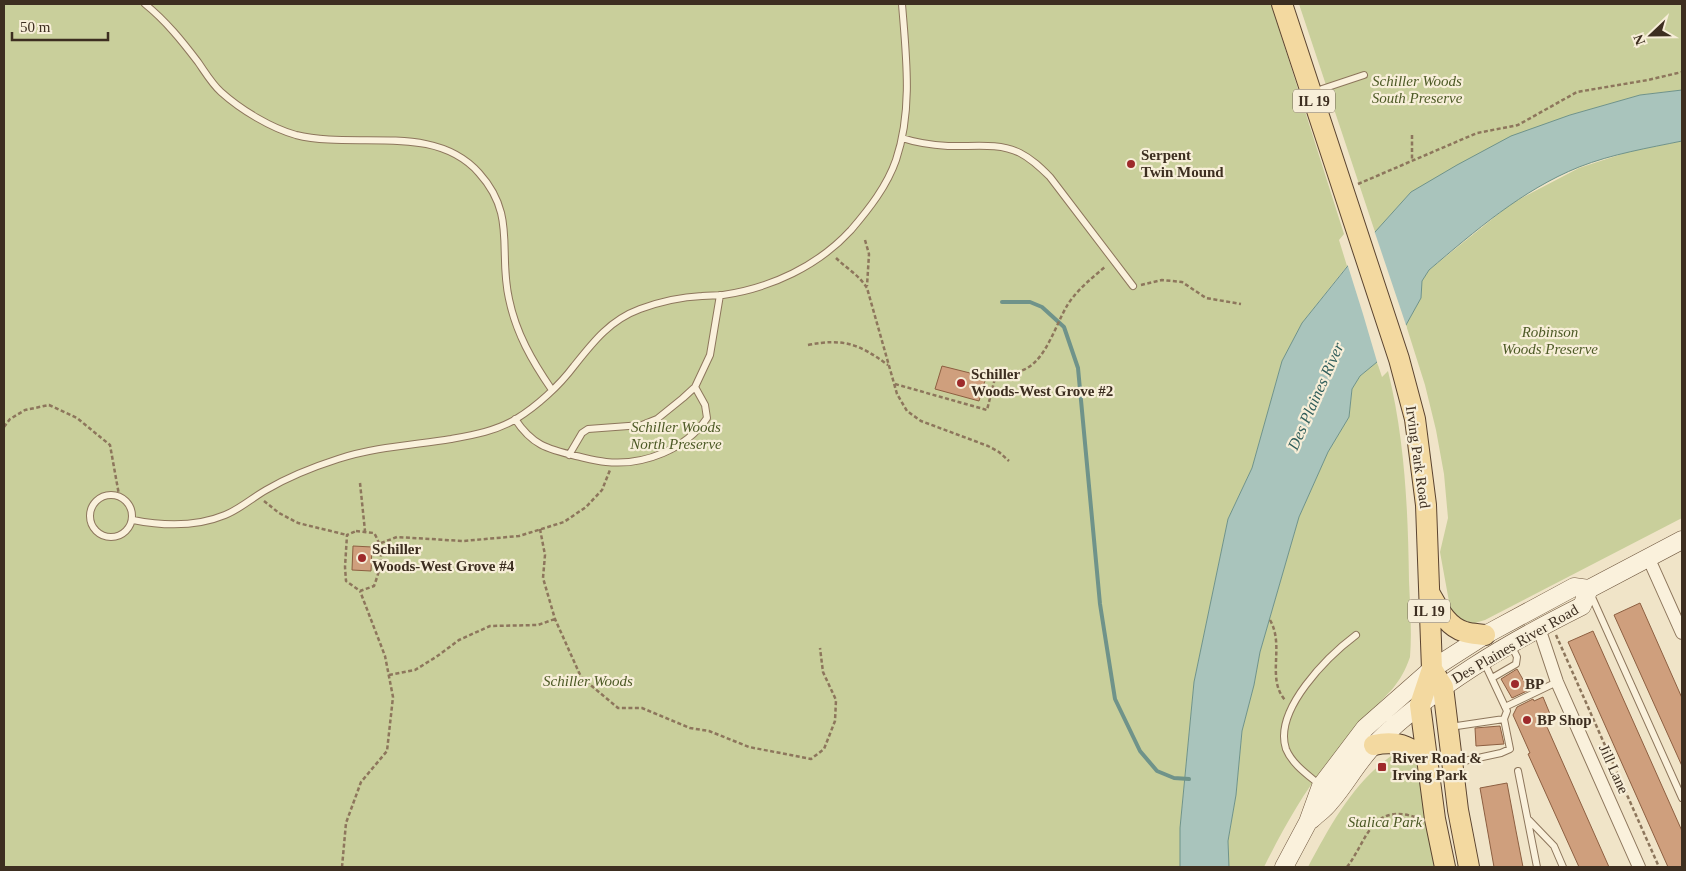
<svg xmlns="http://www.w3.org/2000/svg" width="1686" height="871" font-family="'Times New Roman',serif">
  <rect width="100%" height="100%" fill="#f0e4c8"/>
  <path fill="#c9cf9b" d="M4,4H1271L1344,234L1339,240L1347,266L1302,323L1282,361L1252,468L1228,519L1194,682L1180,828V867H4Z
    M1299,4H1682V90L1640,95L1570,115L1411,192L1375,232Z
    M1682,141V518L1485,620L1468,625L1453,614L1450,607L1440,552L1448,518L1444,474L1436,430L1425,385L1406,325L1421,298L1422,281L1429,270L1512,203L1579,168L1628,152Z
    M1377,362L1382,377L1388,371C1405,440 1408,510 1409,581C1410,606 1412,632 1410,657C1401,684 1388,693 1370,713C1356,728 1343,743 1330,759C1303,793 1283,829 1264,867H1229L1228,841L1236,795L1242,731L1254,685L1260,652L1299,517L1328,452L1349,417L1352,389L1360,376Z
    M1397,752L1415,757L1419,766L1437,867H1308C1331,824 1355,779 1397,752Z"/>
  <path fill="#a9c4bc" stroke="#6f938a" d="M1682,90V141C1648,148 1612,154 1579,167C1522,190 1475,231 1429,270L1422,281L1421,298L1406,325L1377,362L1360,376L1352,389L1349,417L1328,452L1299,517L1260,652L1254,685L1242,731L1236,795L1228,841L1229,867H1180V828L1194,682L1228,519L1252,468L1282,361L1302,323L1375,232L1411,192L1457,165L1511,136L1570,115L1640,95Z"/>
  <path fill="#f0e4c8" d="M1374,230L1407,328L1378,365L1363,314L1347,263Z"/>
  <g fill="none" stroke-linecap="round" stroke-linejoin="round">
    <path stroke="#6f938a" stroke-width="4" d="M1002,302H1030L1042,307L1064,327L1078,368L1100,604L1115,699L1140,751L1157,771L1174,778L1189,779"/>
  </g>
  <path fill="#cf9f7d" stroke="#8d5f41" d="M942,366L986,377L979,401L935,389Z
    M353,546L372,547L371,571L352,570Z
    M1640,603L1682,698V766L1614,615Z
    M1593,631L1682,831V867H1668L1568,642Z
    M1517,669L1529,690L1512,698L1501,679Z
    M1543,697L1550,714L1543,718L1609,867H1579L1528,754L1530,753L1513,715L1517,707L1533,699L1534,701Z
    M1500,726L1504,744L1476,746L1475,728Z
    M1507,783L1516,831L1523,867H1494L1480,788Z"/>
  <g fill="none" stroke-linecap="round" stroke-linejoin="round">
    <g stroke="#8d765c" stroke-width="8">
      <path id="lane" d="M145,4C166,21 182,41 198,62C205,72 212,84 221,92C241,110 271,128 296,135C355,150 434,122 479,173C517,215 498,251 509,299C516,333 532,361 552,390
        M1313,92L1364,75
        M902,138C917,143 932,145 948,146C971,147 998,142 1020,153C1032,159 1041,168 1050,177L1133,286
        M515,419C532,445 547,449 576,456C585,458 596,461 606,462C644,466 686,449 707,418L705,405L695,387
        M569,455L582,433L588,429L642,425L657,419L683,398L695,387L710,355L720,295
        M90 516a21 21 0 1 1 42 0a21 21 0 1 1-42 0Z
        M133,520C163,526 196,527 225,515C240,509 252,498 266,490C288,477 313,467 338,459C375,447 413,445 451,439C473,435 496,431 516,419C537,406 559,386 574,366C593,342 610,320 640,309C659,302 681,297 702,296C709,295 716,296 723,295C771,288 818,266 851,230C869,209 887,186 896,160C913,110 906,55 902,4
        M1591,595L1682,798
        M1492,678L1516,664L1517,657L1511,645
        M1505,707L1557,682
        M1450,727L1504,719
        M1455,763L1501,753L1510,749L1504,719L1507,711L1484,662
        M1518,771L1537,867
        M1320,785C1308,775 1292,764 1286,749C1273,710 1328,656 1356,635
        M1529,820L1554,846L1563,867"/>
    </g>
    <g stroke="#8d765c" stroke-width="14">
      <path id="street" d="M1648,557L1682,633
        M1539,628L1557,682L1639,867"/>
    </g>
    <g stroke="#6f573f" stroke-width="19">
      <path id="secondary" d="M1311,820C1317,814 1325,809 1330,802C1346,784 1357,762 1374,745C1434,686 1508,643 1582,606L1589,589
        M1284,867L1308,822L1321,786L1365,728L1432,669L1485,635L1574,587L1589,589L1682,540"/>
    </g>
    <g stroke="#5b4430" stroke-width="22">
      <path id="primary" d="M1282,4L1399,359L1415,419L1426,505L1432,669L1420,705L1435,819L1445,867
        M1430,594C1438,608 1447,627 1465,632C1471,634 1478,634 1485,635
        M1432,669L1443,687L1458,810L1469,867
        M1374,745C1397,740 1407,746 1426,758"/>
    </g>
    <path stroke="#8d765c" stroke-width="2.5" stroke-dasharray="4 2.5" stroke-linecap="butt" d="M1412,135V161
      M1358,184L1477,133L1518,125L1577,92L1648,80L1682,72
      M865,240L869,254L867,286
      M836,258C846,268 859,275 867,288L897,394L907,411L921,421L988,446L999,452L1009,461
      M1141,285L1162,280L1182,282L1206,298L1241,304
      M808,345C844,338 859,344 888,365
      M895,384L987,410L997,370C1041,384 1051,332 1068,304C1078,289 1092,278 1106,266
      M4,427L10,419L25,410L49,405L77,418L110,445L119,495
      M360,483L365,531
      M264,501L279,513L298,523L347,535
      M540,529L545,555L543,578L555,619L581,677L618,708H642L690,728L709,731L749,747L811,759L824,749L835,721L836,700L823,672L820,648
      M356,531L374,533C385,551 381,567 374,586L360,591L346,581L345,567L347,535Z
      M381,543L397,537L463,541L519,536L564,522L586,507L602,490L610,470
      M1270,620C1285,646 1266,678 1285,700
      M1556,635L1659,867
      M389,675L415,670L436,657L459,640L490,626L538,625L555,619
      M342,867L346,823L361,782L387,751L393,697L385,656L360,591
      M1347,867C1367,841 1371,803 1415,817"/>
    <use href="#lane" stroke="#faf1dc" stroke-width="6"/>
    <use href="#street" stroke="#faf1dc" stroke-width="12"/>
    <use href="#secondary" stroke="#faf1dc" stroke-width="18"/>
    <use href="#primary" stroke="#f3d9a0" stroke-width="20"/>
  </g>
  <g fill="#9e2a2b" stroke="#f7eed8" stroke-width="2">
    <circle cx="1131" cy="164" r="5"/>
    <circle cx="961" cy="383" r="5"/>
    <circle cx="362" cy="558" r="5"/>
    <circle cx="1515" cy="684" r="5"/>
    <circle cx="1527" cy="720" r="5"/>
    <rect x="1377" y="762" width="10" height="10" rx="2.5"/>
  </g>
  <g text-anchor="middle" stroke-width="4.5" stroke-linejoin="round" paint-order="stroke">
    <g fill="#f7eed8" stroke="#756857" stroke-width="1">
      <rect x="1293" y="89.5" width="42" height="23" rx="4"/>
      <rect x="1408" y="599.5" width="42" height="23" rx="4"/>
    </g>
    <g font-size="14" font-weight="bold" fill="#3d2e20">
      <text x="1314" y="106">IL 19</text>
      <text x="1429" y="616">IL 19</text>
    </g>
    <g font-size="15" font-style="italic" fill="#4d5a26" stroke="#f7eed8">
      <text x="1417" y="86">Schiller Woods<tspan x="1417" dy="17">South Preserve</tspan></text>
      <text x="1550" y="337">Robinson<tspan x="1550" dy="17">Woods Preserve</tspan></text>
      <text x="676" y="432">Schiller Woods<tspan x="676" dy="17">North Preserve</tspan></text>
      <text x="588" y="686">Schiller Woods</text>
      <text x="1385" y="827">Stalica Park</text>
    </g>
    <g font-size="15" font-weight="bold" fill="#3d2e20" stroke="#f7eed8" text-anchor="start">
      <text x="1141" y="160">Serpent<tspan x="1141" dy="17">Twin Mound</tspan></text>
      <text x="971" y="379">Schiller<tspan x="971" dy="17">Woods-West Grove #2</tspan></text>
      <text x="372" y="554">Schiller<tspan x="372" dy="17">Woods-West Grove #4</tspan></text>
      <text x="1525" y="689">BP</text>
      <text x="1537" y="725">BP Shop</text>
      <text x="1392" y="763">River Road &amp;<tspan x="1392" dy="17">Irving Park</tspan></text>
    </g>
    <g font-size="15" fill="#3d2e20" stroke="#f7eed8">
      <text transform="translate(1418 457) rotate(82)" y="5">Irving Park Road</text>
      <text transform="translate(1515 644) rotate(-30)" y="5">Des Plaines River Road</text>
      <text transform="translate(1614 769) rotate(66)" y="5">Jill Lane</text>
    </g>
    <g font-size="16" font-style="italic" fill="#2f5d5a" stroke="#f7eed8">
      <text transform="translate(1315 396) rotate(-66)" y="6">Des Plaines River</text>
    </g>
  </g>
  <rect width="1686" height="871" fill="none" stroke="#3d2e20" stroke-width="10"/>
  <g transform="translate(1651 35) rotate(248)" stroke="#f7eed8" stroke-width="4" paint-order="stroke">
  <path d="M0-4L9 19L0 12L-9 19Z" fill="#3d2e20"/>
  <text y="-8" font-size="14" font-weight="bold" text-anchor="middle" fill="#3d2e20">N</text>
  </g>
  <path d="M12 32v8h96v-8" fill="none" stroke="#3d2e20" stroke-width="2.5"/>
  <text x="20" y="32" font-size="15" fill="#3d2e20" stroke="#f7eed8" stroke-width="4" paint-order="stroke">50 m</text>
</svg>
